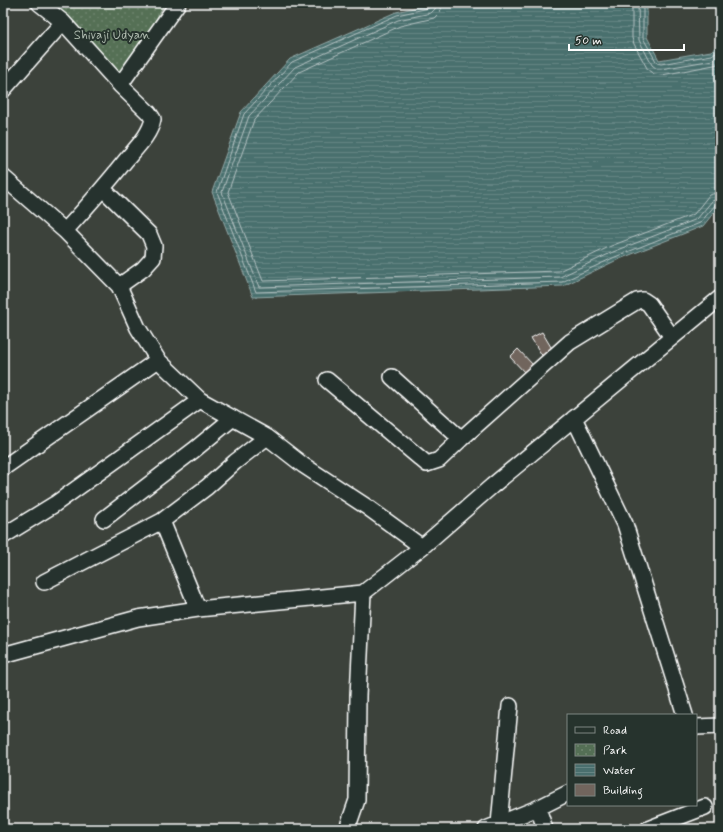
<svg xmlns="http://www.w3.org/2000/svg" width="723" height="832" font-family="Mynerve,sans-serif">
  <defs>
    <pattern id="park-dots" width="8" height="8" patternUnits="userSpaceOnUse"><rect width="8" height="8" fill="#546f55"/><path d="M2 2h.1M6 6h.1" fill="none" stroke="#6e856e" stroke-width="1.8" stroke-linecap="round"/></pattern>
    <pattern id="water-rules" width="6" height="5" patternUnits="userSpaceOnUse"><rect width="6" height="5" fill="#4a6f6e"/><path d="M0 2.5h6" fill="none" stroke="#658584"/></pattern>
  </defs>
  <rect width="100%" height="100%" fill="#3c423b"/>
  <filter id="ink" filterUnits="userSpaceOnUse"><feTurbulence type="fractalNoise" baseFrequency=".025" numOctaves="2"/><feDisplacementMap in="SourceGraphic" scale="8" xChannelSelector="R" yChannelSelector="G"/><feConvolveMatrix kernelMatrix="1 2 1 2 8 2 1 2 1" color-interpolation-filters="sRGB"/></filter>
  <g filter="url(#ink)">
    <path fill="url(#park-dots)" stroke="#aab7aa" d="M36,3H165L120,85Z"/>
    <path fill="url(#water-rules)" stroke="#92a9a8" d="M436,3H647V37L659,60L711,51L720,44V205L703,226L617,260L563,286L253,297L212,192L241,112L290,59L396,12Z"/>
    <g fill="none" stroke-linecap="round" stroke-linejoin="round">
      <path stroke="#b7c5c5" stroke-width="1" d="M431,3V6L429,8L397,15L292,62L244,114L217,192L256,292L562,282L615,257L700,223L716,204L720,203
        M437,3L435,9L431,13L398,20L295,67L249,116L222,192L259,287L560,277L613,252L697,219L712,201L720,198
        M443,3L440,12L434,18L400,26L299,72L254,120L228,192L263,281L559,271L611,246L694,214L709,195L720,192
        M632,3V38L634,44L648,70L654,74L662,75L714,65L720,63
        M638,3L639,40L652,65L657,69H661L713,60L720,55
        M643,3V38L657,63L661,64L712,55L720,49"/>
    </g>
    <path fill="#71655d" stroke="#fff" d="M542,332L554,352L545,360L531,338Z
      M518,349L534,366L526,374L510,357Z"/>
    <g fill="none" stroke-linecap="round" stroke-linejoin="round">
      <g stroke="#fff" stroke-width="18">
        <path id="minor" d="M39,3L63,22L120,85L149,113L153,119C150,135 136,148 126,160C106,185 86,208 65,231
          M120,85L178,3
          M3,90L63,22
          M3,177L65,231L119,286L138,328L158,360L200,400L267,437L303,465L367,507L422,547
          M103,189L149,234L154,246L153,258L143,269L119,286
          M392,377L461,439L570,342L637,301L643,300L649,304L672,337
          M327,380L427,464L439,460L461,439
          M574,418L625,524L685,715
          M3,468L158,360
          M104,519L194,450L233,418
          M3,536L55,504L200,400
          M44,582L162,521
          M198,609L162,521L207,487L235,462L267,437
          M3,655L138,618L198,609L363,593L422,547L492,486L720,298
          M696,727L720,726
          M538,808L545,829
          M499,824L510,706
          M347,829L357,800L358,696L363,593
          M486,829L538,808L568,793
          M648,829L705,807"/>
      </g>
      <use href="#minor" stroke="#26332d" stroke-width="15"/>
    </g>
  </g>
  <g text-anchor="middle" stroke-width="4" stroke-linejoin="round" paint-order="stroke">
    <g font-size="13" fill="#b2beb2" stroke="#26332d">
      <text x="112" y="39">Shivaji Udyan</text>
    </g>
  </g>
  <rect width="723" height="832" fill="none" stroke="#26332d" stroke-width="16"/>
  <rect x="8" y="8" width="707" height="816" fill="none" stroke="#fff" stroke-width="1.5" filter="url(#ink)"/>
  <rect x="567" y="714" width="130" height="92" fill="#26332d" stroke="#7d8581"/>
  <rect x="575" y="727" width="20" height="6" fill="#26332d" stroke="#7d8581"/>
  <text x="603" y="734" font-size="12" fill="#ffffff">Road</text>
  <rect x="575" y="744" width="20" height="12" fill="url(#park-dots)" stroke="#7d8581"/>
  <text x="603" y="754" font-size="12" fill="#ffffff">Park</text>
  <rect x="575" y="764" width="20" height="12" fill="url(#water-rules)" stroke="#7d8581"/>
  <text x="603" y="774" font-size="12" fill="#ffffff">Water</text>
  <rect x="575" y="784" width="20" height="12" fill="#71655d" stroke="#7d8581"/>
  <text x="603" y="794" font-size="12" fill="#ffffff">Building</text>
  <path d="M569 44v6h115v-6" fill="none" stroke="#ffffff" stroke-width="2"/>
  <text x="575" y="44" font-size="12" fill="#ffffff" stroke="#26332d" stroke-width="3" paint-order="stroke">50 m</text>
</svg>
